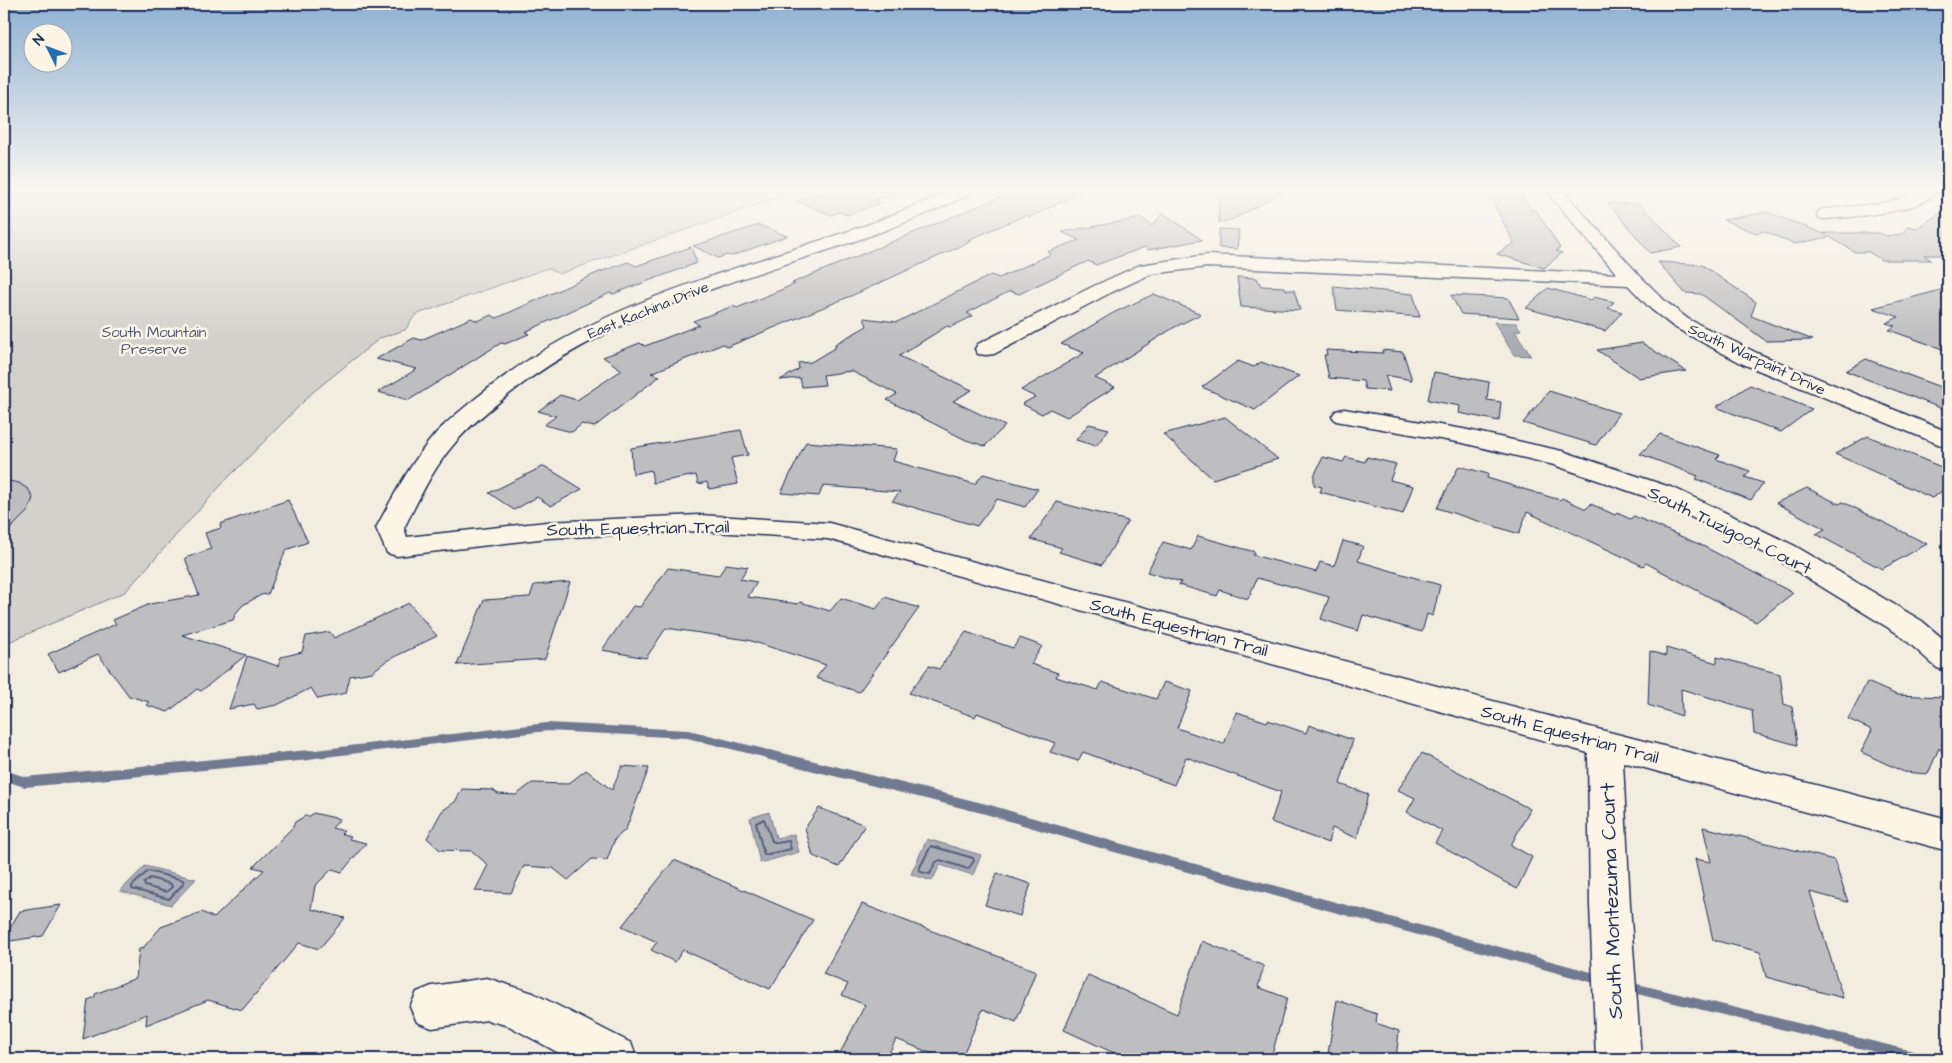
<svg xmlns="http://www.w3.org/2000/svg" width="1952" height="1063" font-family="'Architects Daughter',sans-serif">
  <rect width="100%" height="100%" fill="#f3ede0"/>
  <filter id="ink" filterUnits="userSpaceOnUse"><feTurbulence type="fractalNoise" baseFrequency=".02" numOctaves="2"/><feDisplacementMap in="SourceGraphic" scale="10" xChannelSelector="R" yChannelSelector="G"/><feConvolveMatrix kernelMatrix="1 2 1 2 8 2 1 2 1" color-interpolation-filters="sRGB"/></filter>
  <g filter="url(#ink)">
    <path fill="#d3d1cc" stroke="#778095" d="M4,191H797L559,274L548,268L415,315L405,330L380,338L313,392L223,483L125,592L4,644Z"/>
    <path fill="#a9acb3" stroke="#707a91" d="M1494,322L1516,323L1521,330L1515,331L1531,356L1514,355Z
      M769,812L776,838L794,834L799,852L760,863L750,818Z
      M927,839L981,855L973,875L940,865L932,881L911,874Z
      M145,866L196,879L171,905L120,891Z"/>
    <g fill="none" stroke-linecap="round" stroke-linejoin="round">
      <path stroke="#546180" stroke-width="2" d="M764,819L772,841L777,843L789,841L791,849L764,855L756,823Z
        M931,846L973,858L974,861L968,869L940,860L935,863L930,874L921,872L919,869Z
        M148,871L183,880L184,883L169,899L132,889V886Z
        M150,878L171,884L172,887L166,892L145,886L144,883Z"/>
      <path stroke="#707a91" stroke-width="8" d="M298,756L547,727L688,734L775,756"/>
      <path stroke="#707a91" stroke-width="10" d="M770,755L986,809L1111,846L1602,980
        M4,775L25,782L309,755
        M1629,987L1925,1059"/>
    </g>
    <path fill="#bebec0" stroke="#1b2f5e" d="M824,191H896L897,192L874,201L880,203L848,215L839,212L831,215L796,201Z
      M1015,191H1084L1030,217L1026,215L968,240L972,241L851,296L727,347L723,344L651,373L660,376L594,427L582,424L572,432L544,425L556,416L538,411L560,395L577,400L622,370L603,357L640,343L645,346L699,325L693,321L733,306L737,308L795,284L792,283Z
      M1218,191H1284L1234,219L1219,223Z
      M1487,191H1518L1532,210H1536L1560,248L1556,251L1562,253L1544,268L1497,254L1514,243Z
      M1608,203L1640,204L1681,247L1650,253Z
      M1948,208V255H1924L1931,260H1881L1869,252H1855L1830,237L1794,244L1764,231L1756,233L1723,220L1767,212L1827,235L1824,233H1880L1886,236L1902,234L1908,226L1917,228Z
      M1163,213L1202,240L1148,250L1145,247L1096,265L1088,261L1019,294L1010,291L967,313L973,316L951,327L947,326L899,356L972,390L953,401L1005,426L985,446L966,440L887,400L897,394L851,371L823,375L825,385L802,387L800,378L780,380L799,369L798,363L811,362L836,347L835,344L867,326L864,318L897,322L991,275L999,278L1051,254L1047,252L1079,240L1062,232L1142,218L1152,226Z
      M759,225L787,236L731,256L727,255L718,258L693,246Z
      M1219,229L1239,230L1237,249L1219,248Z
      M691,247L697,263L613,294L610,293L525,332L529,334L505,344L501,343L409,400L378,392L417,369L376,359L414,338L421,340L471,318L478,321L491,315L497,318L597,273L628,262L636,266Z
      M1658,262L1702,265L1756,302L1751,316L1813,340L1766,341L1701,294L1685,293Z
      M1237,277L1257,278L1261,286L1285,287L1286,290H1294L1300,310L1241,307Z
      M1333,286L1413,294L1420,317L1337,310Z
      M1548,288L1591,300L1594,297L1614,302L1608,308L1622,312L1605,331L1526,308Z
      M1948,288V351L1889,330L1895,326L1886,323L1899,317L1873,308Z
      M1154,294L1201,314L1173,328L1095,378L1115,387L1067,417L1050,409L1042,414L1022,404L1035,397L1021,390L1084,353L1061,344L1113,313Z
      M1451,295L1508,298L1519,318L1461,314Z
      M1642,343L1686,371L1639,378L1597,350Z
      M1326,350L1383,353L1382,350L1403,352L1412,380L1385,375L1390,391L1365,389L1363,381L1329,378L1324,355H1327Z
      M1866,359L1948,390V411L1846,371Z
      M1238,361L1254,367L1261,362L1299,376L1255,410L1202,387Z
      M1434,372L1489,382L1487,400L1501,402L1499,421L1459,413L1460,406L1428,400Z
      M1750,385L1812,409L1781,432L1716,407Z
      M1549,391L1619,413L1596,445L1523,423Z
      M1225,417L1278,459L1213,479L1163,434Z
      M1089,424L1109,429L1096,446L1076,440Z
      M741,430L748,455L731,458L738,484L709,489L707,482L698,484L696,475L653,483L651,470L633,474L631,448Z
      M1660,434L1720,455L1716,459L1750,471L1745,477L1763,483L1751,500L1696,479L1698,476L1640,454Z
      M1868,436L1948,470V487L1932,498L1835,454Z
      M806,442L897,449L893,461L975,484L983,474L1038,489L1025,507L997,499L977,526L892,501L900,492L823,486L819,496L781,493Z
      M1323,457L1343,462L1346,457L1365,462L1367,457L1396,464L1390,480L1413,486L1403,514L1320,492L1322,487L1314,485V476Z
      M544,466L582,489L551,506L537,497L514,510L489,493Z
      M1459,466L1488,474L1487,478L1560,500L1562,498L1586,509L1591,504L1615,515L1617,513L1630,519L1634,516L1701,545L1793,593L1756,622L1646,563L1643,566L1527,512L1519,534L1437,508Z
      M4,480L19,483L29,490L33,498L28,511L4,535Z
      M1807,488L1839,504L1843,502L1927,544L1882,569L1816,534L1825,529L1776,503Z
      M288,500L308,542L286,550L268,594L261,595L243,605L236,613L233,620L182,635L246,655L201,691L197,689L168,712L146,705L149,702L129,696L98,654L59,672L48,654L116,624L113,620L150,604L199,595L185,558L211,549L205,533L221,528L220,524Z
      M1057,502L1128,521L1102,565L1059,552L1062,548L1031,539Z
      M1198,536L1255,552L1253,555L1316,572L1320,562L1334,566L1343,541L1363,546L1358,561L1440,585L1433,616L1427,614L1422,632L1363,615L1358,631L1321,619L1329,597L1283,584V585L1257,578L1248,599L1220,590L1217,596L1179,585L1181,582L1147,572L1163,542L1191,550Z
      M726,564L748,567L740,579L757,582L748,597L798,604L800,602L830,611L841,598L876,609L885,597L919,608L859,692L816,678L826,665L748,640L666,628L646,658L602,650L633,606L640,607L668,568L719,575Z
      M570,582L545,659L457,665L484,600L530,597L534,585Z
      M409,603L437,636L386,661L372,672L350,676L346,693L318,699L311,688L277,705L257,709L254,704L229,709L247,656L278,666L281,657L302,652L306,636L330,632L334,638Z
      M966,632L1013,648L1020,638L1042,646L1031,664L1058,673L1056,677L1098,690L1102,682L1156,699L1164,682L1192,691L1177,728L1224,744L1237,712L1267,722L1268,720L1306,733L1309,725L1353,740L1340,784L1368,794L1357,838L1332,828L1328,843L1271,822L1281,792L1186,757L1174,785L1083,752L1078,761L1050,752L1055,743L977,713L975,717L909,693L929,666L939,669Z
      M1666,648L1717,663V657L1780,674L1784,704L1792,707L1797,745L1754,733L1752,710L1681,689L1682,716L1648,705L1650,651L1666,656Z
      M1867,682L1897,695L1943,697L1948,704V760L1939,748L1928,774L1904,772L1861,752L1872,730L1848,719Z
      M1422,753L1530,809L1511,845L1532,857L1517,889L1435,843L1442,831L1407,812L1415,798L1398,790Z
      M622,766L649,768L626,829L615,839L607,860L592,859L568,880L553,868L524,866L511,893L475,891L488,865L472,851L440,850L427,838L442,811L455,802L462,789L493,790L498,794L516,795L532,783L568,784L586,770L612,790Z
      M819,808L865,825L839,867L813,856L805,828Z
      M313,813L340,819L332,828L344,831L341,834L351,836L349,839L366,843L342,872L332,869L315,886L311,909L345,918L319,949L299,943L242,1010L208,1000L146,1025L147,1014L83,1039L88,1000L95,997V994L136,978L139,949L143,948L161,927L202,912L214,918L264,870L253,867L293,827L295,822L305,816H310Z
      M1703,827L1834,860L1848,902L1810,892L1843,998L1766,977L1760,952L1713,940L1695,859L1711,862Z
      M674,860L813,920L770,989L683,950L675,962L651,950L657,942L622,926Z
      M997,873L1031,884L1020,916L985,905Z
      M862,904L1036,971L1016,1022L983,1009L961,1059H945L896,1039L886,1059H837L865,1005L842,995L848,984L823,974Z
      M61,905L43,936L4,942V938L20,911Z
      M1202,941L1264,966L1258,987L1287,998L1271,1059H1127L1064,1030L1088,975L1177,1014Z
      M1337,1000L1377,1014L1376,1023L1399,1031L1396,1059H1327Z"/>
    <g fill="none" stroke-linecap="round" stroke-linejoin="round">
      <g stroke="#1b2f5e" stroke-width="3">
        <path id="minor" d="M950,191H973L971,194C937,209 904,224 869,236C743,280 610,312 504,398C487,412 469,426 454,444C433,468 419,499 404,528L407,537L547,522L699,515L829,523L1605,731L1948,819V851L1623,762L1630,905L1641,1059H1596L1590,905L1588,753L828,539L699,531L547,538L397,556L387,553L376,528C394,495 412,460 437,432C453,416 471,402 489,388C596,304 729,272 855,229C888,218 919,204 950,191Z
          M1546,191H1563L1640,276L1665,301L1688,319L1759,354L1948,432V448L1743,364L1674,327L1651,309L1628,285L1207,267L1151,274L1108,294L994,354L986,355L978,354L975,349L978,344L1094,286L1140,265L1207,255L1617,274Z
          M1917,191H1937C1921,213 1851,217 1825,219L1819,218L1817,214L1819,210L1825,209L1878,204L1900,199Z
          M1344,409L1463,429L1562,451L1676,489L1795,546L1922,621L1948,643V671L1937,668L1900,635L1775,558L1658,501L1554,465L1463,443L1336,421L1332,416L1336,411Z
          M487,978L533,993L631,1043L637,1059H570L509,1026L487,1020L432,1028L417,1022L410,1007L417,992L432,986Z"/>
      </g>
      <use href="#minor" fill="#fcf5e5" fill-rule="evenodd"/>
    </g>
  </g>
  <linearGradient id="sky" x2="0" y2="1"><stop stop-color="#8fb1d3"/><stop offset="0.56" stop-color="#faf7f1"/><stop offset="1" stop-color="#faf7f1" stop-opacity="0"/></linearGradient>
  <rect width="1952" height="340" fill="url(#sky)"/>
  <g text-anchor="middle" stroke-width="5" stroke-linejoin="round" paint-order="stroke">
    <g font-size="15" fill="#1b2f5e" stroke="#fcf5e5">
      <text transform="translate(648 310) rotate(-22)" y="5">East Kachina Drive</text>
      <text transform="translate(1757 359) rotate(25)" y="5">South Warpaint Drive</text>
    </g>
    <g font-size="15" fill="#49587a" stroke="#fcf5e5">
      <text x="154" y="337">South Mountain<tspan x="154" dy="17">Preserve</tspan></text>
    </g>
    <g font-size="18" fill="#1b2f5e" stroke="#fcf5e5">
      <text transform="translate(638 528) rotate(-1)" y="6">South Equestrian Trail</text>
      <text transform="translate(1730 530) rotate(26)" y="6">South Tuzigoot Court</text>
      <text transform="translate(1179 627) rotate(15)" y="6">South Equestrian Trail</text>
      <text transform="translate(1570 734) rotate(15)" y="6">South Equestrian Trail</text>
    </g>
    <g font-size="21" fill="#1b2f5e" stroke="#fcf5e5">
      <text transform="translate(1611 901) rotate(-92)" y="7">South Montezuma Court</text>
    </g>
  </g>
  <rect width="1952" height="1063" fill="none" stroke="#fcf5e5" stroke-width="20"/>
  <rect x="10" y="10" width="1932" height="1043" fill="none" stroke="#1b2f5e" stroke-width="2" filter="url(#ink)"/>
  <g transform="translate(48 48) rotate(312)"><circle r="24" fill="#fcf5e5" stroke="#a2a6af"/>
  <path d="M0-4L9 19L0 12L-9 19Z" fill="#1f6fb2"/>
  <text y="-8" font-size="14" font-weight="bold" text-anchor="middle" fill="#1b2f5e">N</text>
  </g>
</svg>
